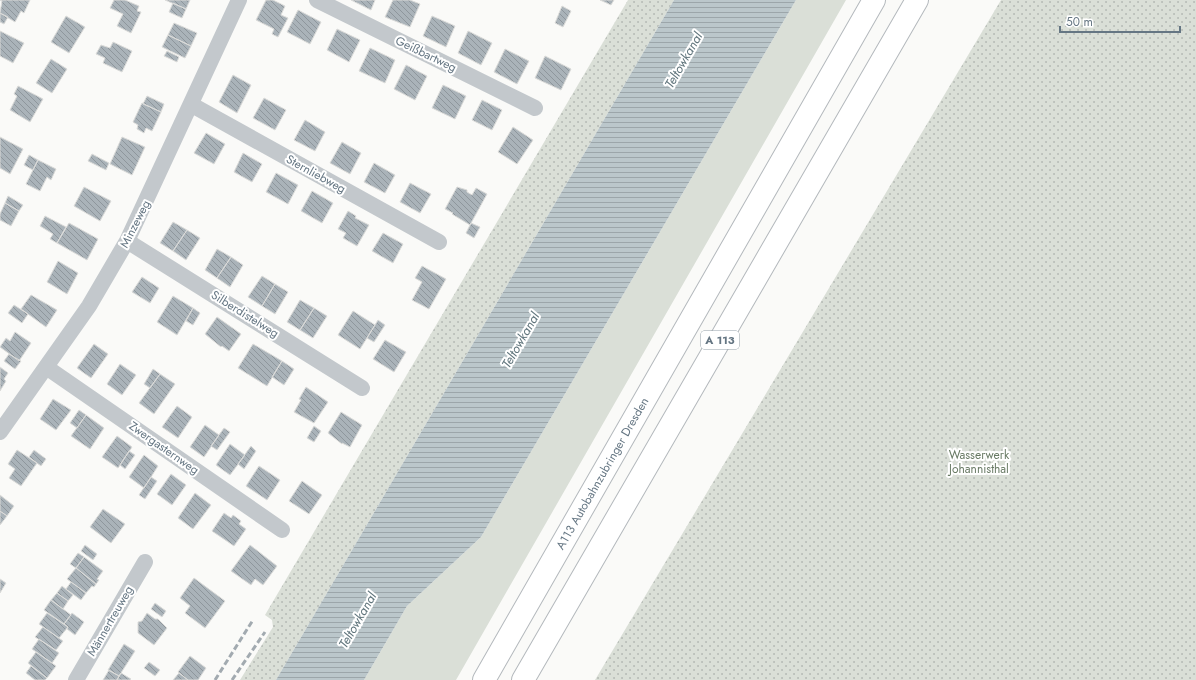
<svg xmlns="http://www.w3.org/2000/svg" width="1196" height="680" font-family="Jost,sans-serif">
  <defs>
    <pattern id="park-dots" width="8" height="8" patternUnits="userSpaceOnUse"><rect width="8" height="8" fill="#dadfd7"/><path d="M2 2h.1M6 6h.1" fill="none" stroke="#b4b9b4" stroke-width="1.8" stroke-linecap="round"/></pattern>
    <pattern id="water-rules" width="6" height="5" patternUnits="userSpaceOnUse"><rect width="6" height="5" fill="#bbc7cb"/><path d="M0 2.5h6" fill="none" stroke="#9ca6aa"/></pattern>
    <pattern id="building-back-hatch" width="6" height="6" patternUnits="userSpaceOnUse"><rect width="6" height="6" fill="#aab3b9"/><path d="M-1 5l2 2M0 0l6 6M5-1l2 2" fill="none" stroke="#8e969c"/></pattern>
  </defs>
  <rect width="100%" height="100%" fill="#fafaf8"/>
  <path fill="#dadfd7" d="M796,0H846L456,680H364L407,606L481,537Z"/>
  <path fill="url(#park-dots)" d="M628,0H674L276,680H240L273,627L272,620L265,615Z
    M1001,0H1196V680H595Z"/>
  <path fill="url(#water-rules)" d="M674,0H796L481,537L407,606L364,680H276Z"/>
  <path fill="url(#building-back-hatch)" stroke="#dcdcda" d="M0,0H30L24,13L21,11L15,22L0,13L2,1Z
    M114,0H125L139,6L137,11L141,12L131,33L117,26L123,14L110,8Z
    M165,0H190L186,9Z
    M266,0H273L285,6L281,15L288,18L278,37L272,34L274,29L256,20Z
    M351,0H375L371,10Z
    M393,0H410L420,4L410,27L385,17Z
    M600,0H614L611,5Z
    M173,3L186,9L182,18L169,12Z
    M562,6L571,11L563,27L555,23Z
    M298,10L321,22L310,44L287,32Z
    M0,13L8,17L4,24L0,22Z
    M66,16L85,27L69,53L51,42Z
    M432,16L455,26L446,47L423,36Z
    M174,23L197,33L191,46L168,35Z
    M337,29L360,40L349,62L327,50Z
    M0,31L24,43L13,63L0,56Z
    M468,31L492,43L481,65L458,53Z
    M168,35L191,46L185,58L162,47Z
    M113,42L132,51L122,72L103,63L105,58L96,54L101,45L110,48Z
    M370,48L395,60L385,83L359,71Z
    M505,49L529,61L517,84L494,72Z
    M167,51L179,57L177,62L164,56Z
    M545,56L571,69L561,90L535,78Z
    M51,59L67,69L52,93L36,83Z
    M406,65L427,76L415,100L394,89Z
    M233,75L251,85L237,113L219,102Z
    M443,85L466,96L455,119L432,108Z
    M18,86L43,99L30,122L10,110L17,96L14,94Z
    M147,96L164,104L161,112L143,104Z
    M264,98L286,110L275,130L253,118Z
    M482,100L502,110L492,130L472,120Z
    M142,103L161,112L152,131L146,128L144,133L137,129L138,125L133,122Z
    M305,120L325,132L315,151L294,140Z
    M513,127L533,140L517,164L498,152Z
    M206,133L225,144L214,164L194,153Z
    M0,137L23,149L10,174L0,168Z
    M122,137L145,147L132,175L110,164Z
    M342,142L361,153L350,174L330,163Z
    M243,153L262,164L252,182L234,172Z
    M92,154L109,163L106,170L88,161Z
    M29,155L38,160L33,170L24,165Z
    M38,160L56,169L51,180L47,177L40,191L26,184Z
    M374,163L395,175L385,193L364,182Z
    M276,173L298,185L288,204L266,192Z
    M410,183L431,194L420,213L400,202Z
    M84,187L111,201L100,221L74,206Z
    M457,187L467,190V192L472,195L476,188L487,194L470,225L452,214L453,213L445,209Z
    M312,191L333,203L322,223L301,211Z
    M8,196L23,205L19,211L5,203Z
    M5,203L19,211L11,226L0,220V214Z
    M348,211L356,216L355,218L369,225L357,246L343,238L346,233L338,229Z
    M45,216L66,227L57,243L50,239L53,234L40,226Z
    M173,222L187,230L173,251L160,243Z
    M69,223L98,239L87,260L57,243Z
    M471,223L480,227L474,238L466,233Z
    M187,230L200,238L186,260L173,251Z
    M383,233L403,244L393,263L372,251Z
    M217,249L231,257L217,278L205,270Z
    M231,257L243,265L230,287L217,278Z
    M58,261L78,273L67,294L47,282Z
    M422,266L446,279L429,309L412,300L422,282L415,278Z
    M262,276L275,284L262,306L248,297Z
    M142,277L159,288L150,303L132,292Z
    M275,284L288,292L275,314L262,306Z
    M31,295L57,310L46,327L21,309Z
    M173,296L193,308L177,335L157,322Z
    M300,300L314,308L300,330L287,322Z
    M14,305L28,314L22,323L8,313Z
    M193,308L200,313L193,325L186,321Z
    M314,308L327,316L313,338L300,330Z
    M353,311L375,325L360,349L338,335Z
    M217,317L241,334L229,351L222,346L221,347L205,334Z
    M378,320L385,325L374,342L367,338Z
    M15,332L31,343L19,361L0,347L6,338L10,341Z
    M385,340L406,352L394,372L373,359Z
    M94,344L108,354L91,378L77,368Z
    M253,344L282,361L267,386L238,368Z
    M9,354L21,361L15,369L4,361Z
    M282,361L294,369L284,385L272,377Z
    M120,364L136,375L122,395L107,384Z
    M0,367L8,373L4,379L6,381L0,391Z
    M153,369L160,374L150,388L144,384Z
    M160,374L175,384L154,414L139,403Z
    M306,387L328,402L314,423L294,412L301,400L299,399Z
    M53,399L71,410L56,430L40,419Z
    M177,406L192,417L178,438L162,427Z
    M79,410L86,415L77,428L70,423Z
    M341,412L362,425L350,447L342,443V444L328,433Z
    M86,415L104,428L90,449L71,436Z
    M205,425L219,435L204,457L190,447Z
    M314,426L321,431L314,442L307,438Z
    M224,428L230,432L217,450L211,446Z
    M117,436L132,447L118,468L102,457Z
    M230,444L245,455L230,475L216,465Z
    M251,446L256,451L244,469L238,464Z
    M17,450L37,463L21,486L9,478L15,469L8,464Z
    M34,450L46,459L41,466L29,457Z
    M129,451L135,455L125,469L120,465Z
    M144,455L158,466L144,488L129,477Z
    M259,466L280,480L267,500L246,486Z
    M171,474L186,485L172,505L157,494Z
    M151,477L157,481L145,499L139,495Z
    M302,481L322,495L309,514L289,501Z
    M195,493L211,505L193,529L178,518Z
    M0,495L14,506L7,516L0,511Z
    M103,509L125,524L111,543L90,527Z
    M0,511L7,516L0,525Z
    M224,513L231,518L233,515L241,521L239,524L246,529L234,546L212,531Z
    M85,545L97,554L93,560L81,551Z
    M250,545L277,566L263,585L255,579L251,585L231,571Z
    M78,553L84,557L76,568L70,564Z
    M84,557L103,571L97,579L99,580L96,584L76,568Z
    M76,568L96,584L94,587L92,586L86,593L67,579Z
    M194,578L225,601L205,628L185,613L190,606L180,598Z
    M0,579L6,583L0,593Z
    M71,582L86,593L81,600L66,589Z
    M62,586L73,595L68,601L57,593Z
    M57,593L68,601L63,609L51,600Z
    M51,600L71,615L64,624L44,610Z
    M155,603L166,611L162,617L151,609Z
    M47,613L68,627L59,638L39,624Z
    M72,613L84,622L75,635L67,629L68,627L64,624Z
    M147,613L155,619H158L167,628L154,645L138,633V622L142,621Z
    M43,627L63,641L56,650L35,637Z
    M39,639L59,653L52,663L32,649Z
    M124,644L135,651L119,676L108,670Z
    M36,652L56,666L47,678L28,663Z
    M190,656L206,668L198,680H188L178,672Z
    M149,662L160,670L155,676L144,668Z
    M31,666L47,678L45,680H35L26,673Z
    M109,670L119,676L117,680H103Z
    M121,673L131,679L130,680H117Z
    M179,673L188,680H173Z"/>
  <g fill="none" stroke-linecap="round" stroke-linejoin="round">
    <g stroke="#b4b9bd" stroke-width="24">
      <g id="highway">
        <path id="s1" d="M484,680L874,0"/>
        <path d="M523,680L917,0"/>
      </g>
    </g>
    <path stroke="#c3c8cc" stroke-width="16" d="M317,0L535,108
      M192,105L439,242
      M127,241L362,388
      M46,367L282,530
      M0,432L89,306L127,241L239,0
      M76,680L145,562"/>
    <use href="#highway" stroke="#fff" stroke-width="22"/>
    <path stroke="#a2aab0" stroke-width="3" stroke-dasharray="6 3" stroke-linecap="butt" d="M215,680L253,620
      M232,680L265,632"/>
  </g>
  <g text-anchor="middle" stroke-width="4" stroke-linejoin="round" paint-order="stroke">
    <rect fill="#fff" stroke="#939fa8" stroke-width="1" x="701" y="331" width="38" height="18" rx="3"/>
    <g font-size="11" font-weight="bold" fill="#657683">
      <text x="720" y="344">A 113</text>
    </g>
    <g font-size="12" fill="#657683" stroke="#fff">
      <text transform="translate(426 54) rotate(26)" y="4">Geißbartweg</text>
      <text transform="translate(316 174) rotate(29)" y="4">Sternliebweg</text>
      <text transform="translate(135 224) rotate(-63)" y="4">Minzeweg</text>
      <text transform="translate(245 314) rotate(32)" y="4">Silberdistelweg</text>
      <text transform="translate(164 448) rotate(35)" y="4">Zwergasternweg</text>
      <text dy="4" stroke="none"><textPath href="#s1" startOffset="238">A113 Autobahnzubringer Dresden</textPath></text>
      <text transform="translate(110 621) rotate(-60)" y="4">Männertreuweg</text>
    </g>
    <g font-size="12" fill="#687a64" stroke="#fff">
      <text x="979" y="459">Wasserwerk<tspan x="979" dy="14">Johannisthal</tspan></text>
    </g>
    <g font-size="13" font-style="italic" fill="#60757c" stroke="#fff">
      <text transform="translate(683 60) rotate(-60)" y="5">Teltowkanal</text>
      <text transform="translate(520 340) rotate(-60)" y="5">Teltowkanal</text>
      <text transform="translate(357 620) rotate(-60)" y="5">Teltowkanal</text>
    </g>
  </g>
  <path d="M1060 26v6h120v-6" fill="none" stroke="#657683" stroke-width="2"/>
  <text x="1066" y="26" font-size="12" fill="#657683" stroke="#ffffff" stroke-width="3" paint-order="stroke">50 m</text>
</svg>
